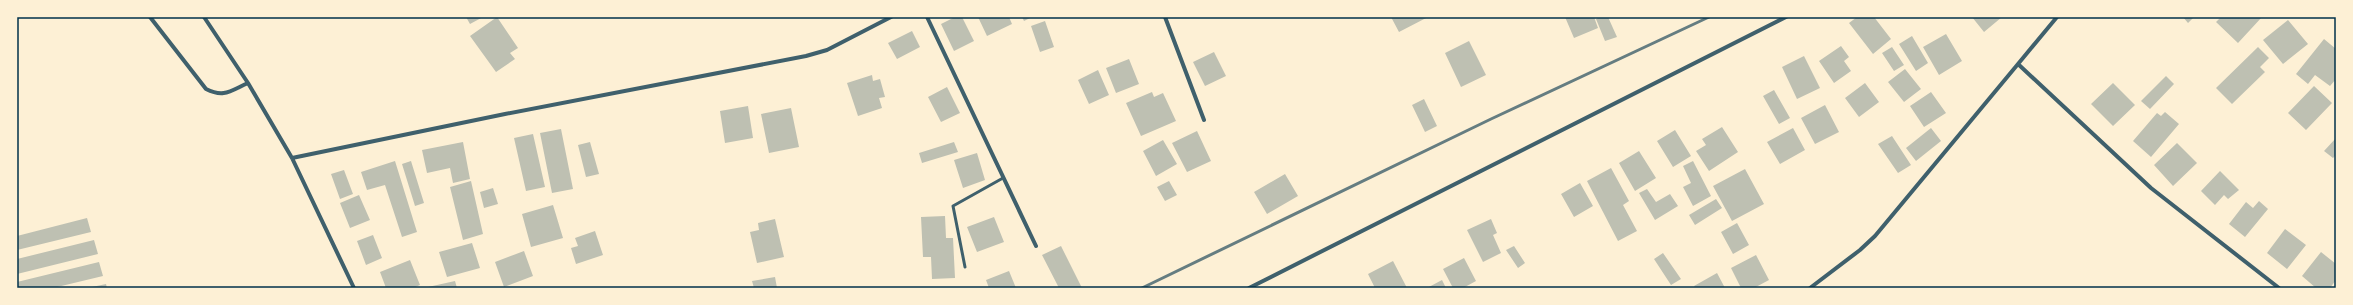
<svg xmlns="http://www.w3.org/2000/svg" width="2353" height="305" font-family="Jost,sans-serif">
  <rect width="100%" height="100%" fill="#fdf0d5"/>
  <path fill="#bec0b2" d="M466,17H483L470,24Z
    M497,17L518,48L510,53L515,59L496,72L470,36Z
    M955,17H962L974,41L954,51L941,24Z
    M978,17H1009L1012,24L987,36Z
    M1022,17H1032L1024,21Z
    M1391,17H1428L1399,32Z
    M1565,17H1594L1598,28L1574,38Z
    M1600,17H1608L1617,37L1605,41L1596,19Z
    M1857,17H1874L1891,39L1873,54L1849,23Z
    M1972,17H2002L1984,32Z
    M2183,17H2194L2188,23Z
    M2221,17H2262L2238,43L2216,22Z
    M2288,20L2308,44L2283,64L2263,40Z
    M1045,21L1054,47L1040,52L1031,26Z
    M912,31L920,47L897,59L888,43Z
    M1946,34L1962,61L1939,75L1923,47Z
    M1912,36L1928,63L1916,71L1899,44Z
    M2324,39L2336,49V79L2330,86L2315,75L2308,84L2296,74Z
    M1469,41L1486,75L1461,87L1445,53Z
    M1841,46L1849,57L1844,61L1851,71L1834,83L1819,61Z
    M1892,47L1904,65L1894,71L1882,53Z
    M2258,47L2269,58L2260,67L2265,72L2232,104L2216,88Z
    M1214,52L1226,76L1205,86L1193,62Z
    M1804,56L1820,88L1797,99L1782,67Z
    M1129,59L1139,84L1116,93L1106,68Z
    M1905,69L1921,89L1904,102L1888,82Z
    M1098,70L1109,95L1089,104L1078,80Z
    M872,75L873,81L880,79L885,97L879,98L882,108L858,116L847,83Z
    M2166,76L2174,84L2150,109L2141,101Z
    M1865,83L1879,102L1859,117L1845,98Z
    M2113,83L2135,105L2113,126L2091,104Z
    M2314,86L2332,103L2306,130L2288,113Z
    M947,87L960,113L941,122L928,97Z
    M1774,90L1790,118L1779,124L1763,96Z
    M1152,92L1154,97L1163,93L1176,121L1141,136L1126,103Z
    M1931,92L1946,113L1924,127L1910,106Z
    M1424,99L1437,126L1425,132L1412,105Z
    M1825,105L1839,132L1815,144L1801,118Z
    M748,106L753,138L725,143L720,111Z
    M791,108L799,147L769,153L761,114Z
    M2165,112L2179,124L2151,157L2133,141L2157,113L2161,116Z
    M1722,127L1738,152L1709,171L1696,151L1706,145L1702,139Z
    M1793,128L1805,150L1780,164L1767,142Z
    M1931,128L1941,141L1916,161L1906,148Z
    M561,129L573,189L552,193L540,133Z
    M1675,130L1691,156L1673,167L1657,141Z
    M1197,131L1211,161L1187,172L1172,143Z
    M533,134L545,187L526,191L514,138Z
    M1892,136L1911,165L1898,173L1878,144Z
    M2336,138V155L2333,158L2324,151Z
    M1163,140L1177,164L1156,176L1143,151Z
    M463,142L470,179L453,183L450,168L427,173L422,150Z
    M590,142L599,174L586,177L578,145Z
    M954,142L958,152L922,163L919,153Z
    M2177,143L2197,163L2173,186L2154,165Z
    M1639,151L1656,178L1635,191L1619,163Z
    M977,153L985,180L963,188L954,160Z
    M395,161L417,232L402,237L385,185L367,190L361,172Z
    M411,161L424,203L415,206L402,164Z
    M1693,161L1711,196L1693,206L1683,187L1691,183L1683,166Z
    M1611,168L1629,201L1623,205L1637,231L1618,241L1587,181Z
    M1745,169L1764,204L1732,221L1713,186Z
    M344,170L353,194L340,199L331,174Z
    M2220,171L2239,190L2228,199L2224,195L2215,205L2201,191Z
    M1285,174L1298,196L1267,214L1254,192Z
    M471,181L483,234L463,240L450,187Z
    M1169,181L1177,195L1165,201L1157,187Z
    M1580,183L1593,206L1574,217L1561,194Z
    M493,188L498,204L484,208L480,192Z
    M1647,189L1656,202L1670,194L1678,206L1655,220L1639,193Z
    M359,195L370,220L350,228L340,203Z
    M1716,199L1722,208L1695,225L1689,215Z
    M2259,201L2268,209L2245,237L2229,224L2246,202L2253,208Z
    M553,205L563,238L531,247L522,214Z
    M945,216L946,238H953L955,278L932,279L931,257H923L921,217Z
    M994,217L1004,242L977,252L967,227Z
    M87,218L91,232L17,250V236Z
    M775,219L784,257L757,263L750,232L759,230L758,223Z
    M1491,219L1497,233L1493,235L1501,253L1483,262L1467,230Z
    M1737,223L1749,245L1733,254L1721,232Z
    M2285,229L2306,245L2287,269L2267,253Z
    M595,231L603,255L576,264L571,248L578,246L575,238Z
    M373,235L382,258L366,265L357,241Z
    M94,240L98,254L17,274V259Z
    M472,243L480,268L447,277L439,252Z
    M1061,246L1082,288H1059L1042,255Z
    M1514,246L1525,263L1518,268L1506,250Z
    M524,251L533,276L504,287L495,262Z
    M2321,252L2336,264V280L2330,288H2316L2302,276Z
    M1663,253L1681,279L1671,285L1654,259Z
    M1756,255L1769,280L1754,288H1741L1731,268Z
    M1464,258L1476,281L1463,288H1453L1443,269Z
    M410,260L420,285L413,288H386L380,272Z
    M1393,261L1407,288H1375L1368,274Z
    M99,262L103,276L53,288H17V282Z
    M1009,271L1016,288H989L986,280Z
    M1717,273L1725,288H1695L1694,286Z
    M775,277L777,288H754L752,281Z
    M1442,280L1446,288H1427Z
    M455,281L457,288H428V287Z
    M106,284L107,288H92V287Z"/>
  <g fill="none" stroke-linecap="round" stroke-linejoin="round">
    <path stroke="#3f606c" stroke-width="3" d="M965,267L953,206L1003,178"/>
    <path stroke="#3f606c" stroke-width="4" d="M150,17L206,89C224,98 230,91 248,83
      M204,17L248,83L292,158L354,288
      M927,17L1036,246
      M1165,17L1204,120
      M2057,17L2018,64L2151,188L2279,288
      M292,158L505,114L806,56L827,50L891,17
      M1249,288L1786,17
      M1810,288L1860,250L1875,236L2018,64"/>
    <path stroke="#657d81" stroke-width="3" d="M1142,288L1491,119L1709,17"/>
  </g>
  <rect width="2353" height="305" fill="none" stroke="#fdf0d5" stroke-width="36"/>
  <rect x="18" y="18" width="2317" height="269" fill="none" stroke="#003049" stroke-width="1.5"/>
</svg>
